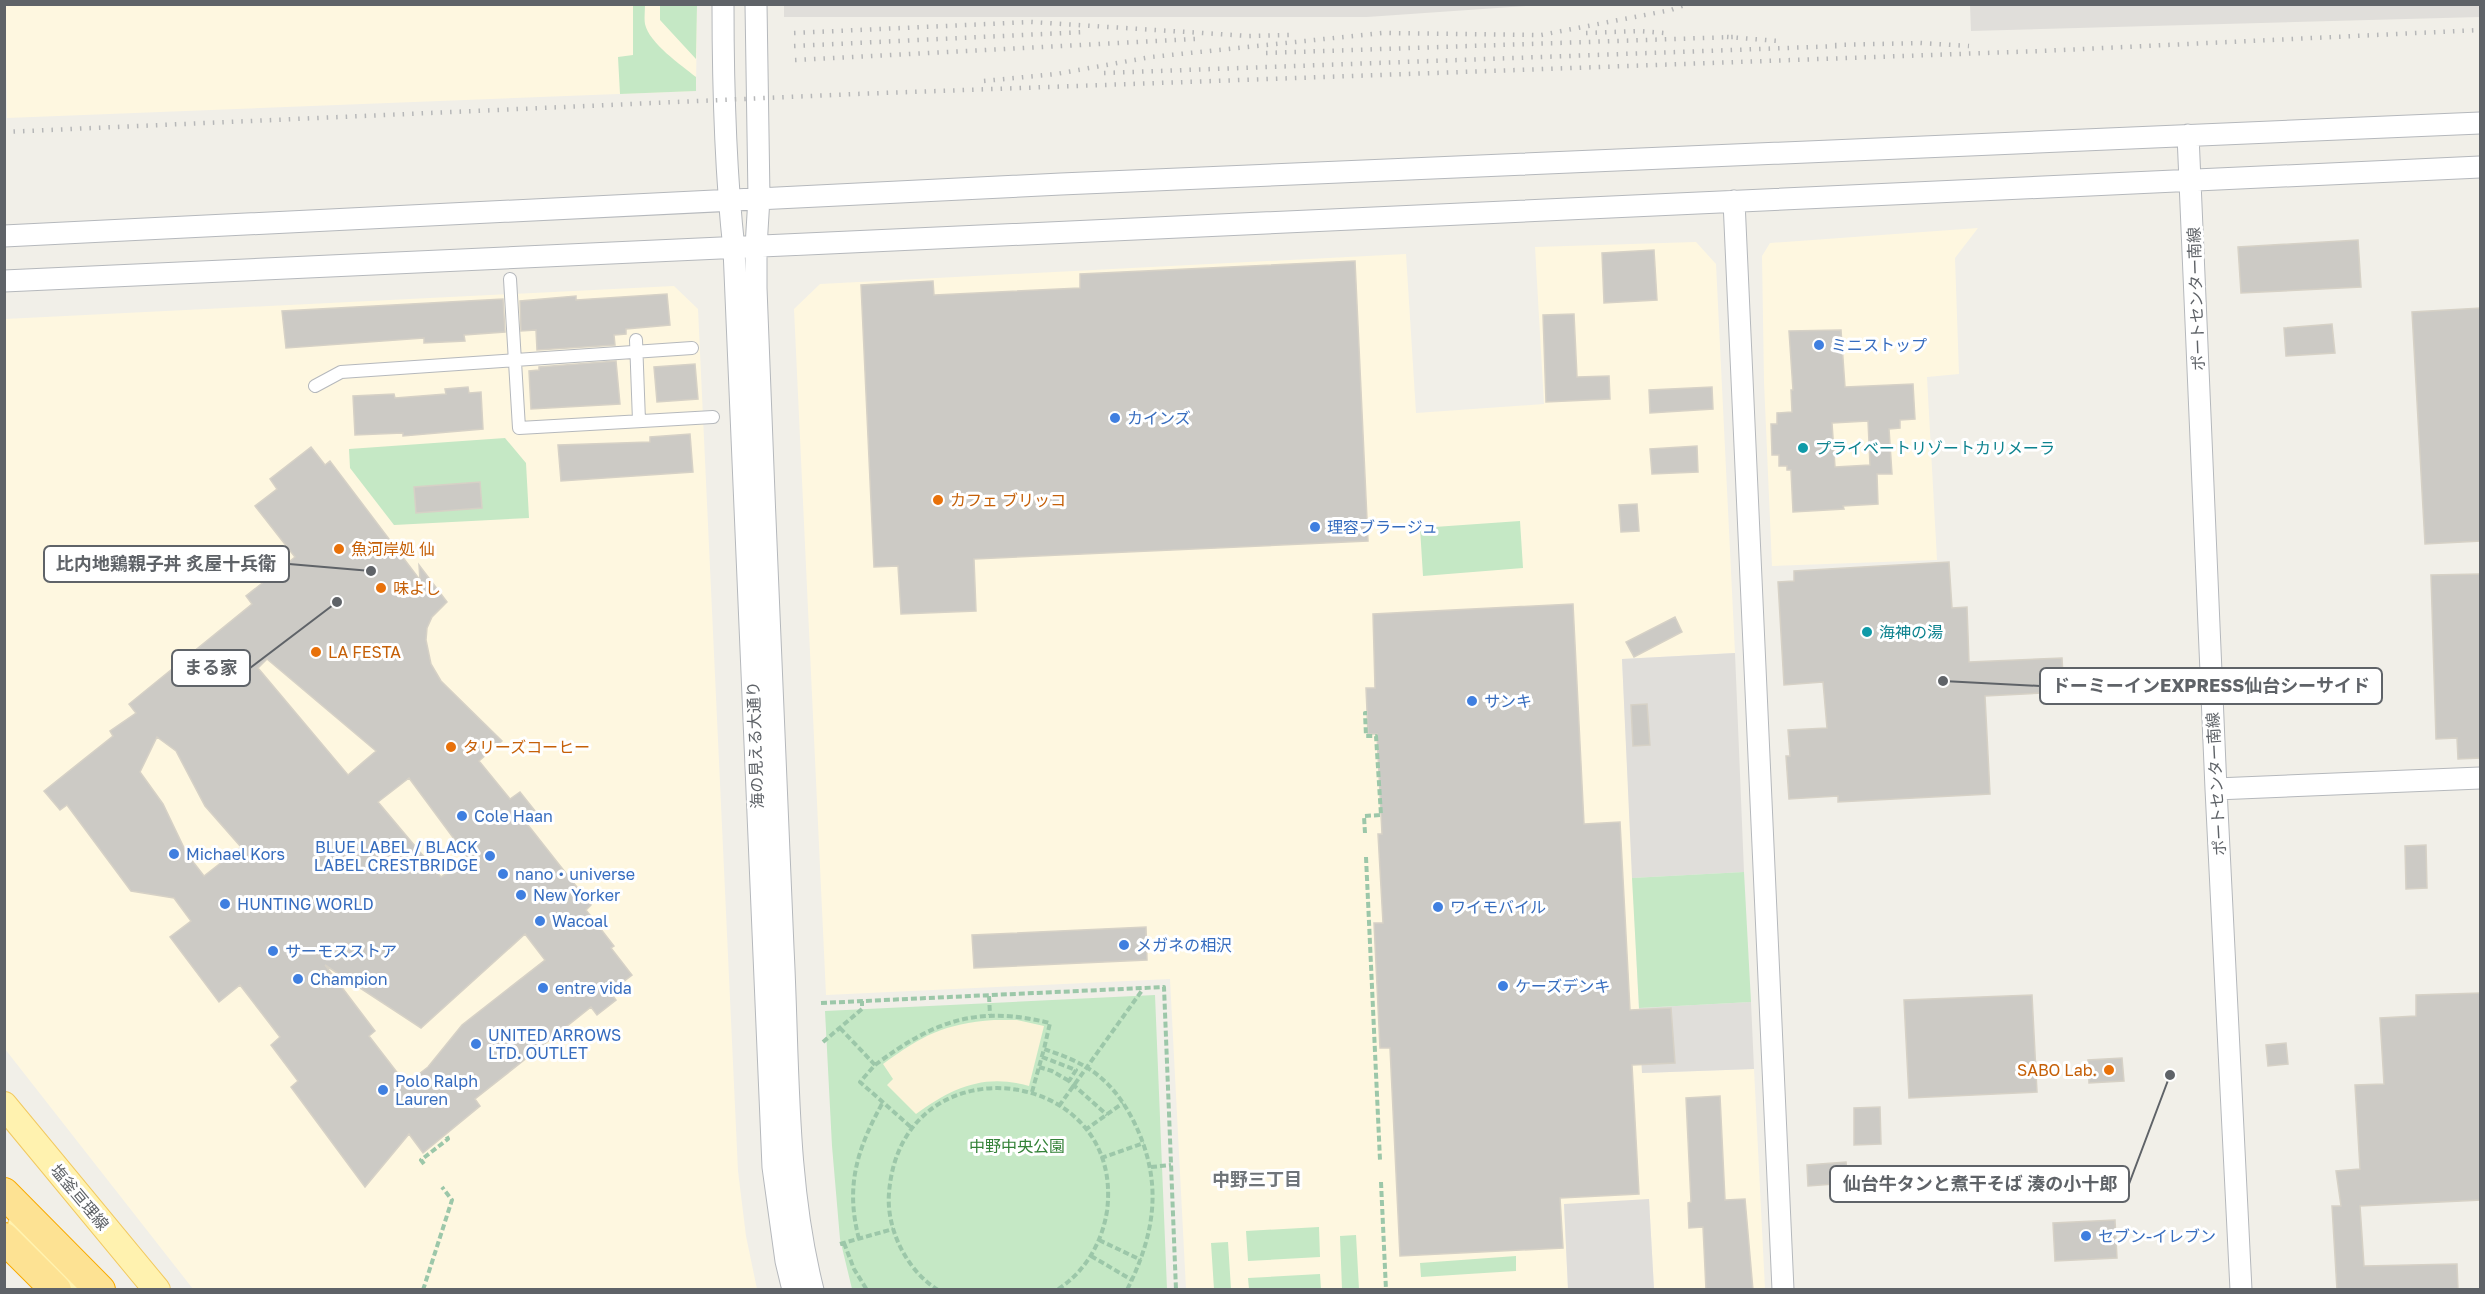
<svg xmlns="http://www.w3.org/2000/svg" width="2485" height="1294" font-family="'Golos Text','Noto Sans JP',sans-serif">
  <rect width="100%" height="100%" fill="#f1efe8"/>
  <path fill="#fef7e0" d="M5,5H697L696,91L7,118Z
    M1978,228L1955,258L1959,374L1927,377L1937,560L1772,566L1764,382L1762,256L1770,243Z
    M1696,242L1716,264L1735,653L1622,659L1642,1073L1754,1069L1765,1289H1654L1649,1200L1564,1205L1568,1289H1186L1170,979L826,995L794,309L820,284L1406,254L1416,413L1544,404L1535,247Z
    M674,286L698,309L738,1171L746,1236L757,1289H193L5,1049V319Z"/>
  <path fill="#e0deda" d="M2480,4V17L1971,31L1970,5Z
    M784,5V4L1540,5L1367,17H784Z
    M1735,653L1744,872L1632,878L1622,659Z
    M1751,1002L1754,1069L1642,1073L1639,1008Z
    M1649,1199L1654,1289H1568L1564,1204Z"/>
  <path fill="#c5e8c5" d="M633,5H645C645,11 644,18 645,24C649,43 681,65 696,77V91L620,94L618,57L633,55Z
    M660,5H697L696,59L660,20Z
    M505,438L526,463L529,518L394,525L350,468L349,449Z
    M1520,521L1523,568L1423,576L1420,528Z
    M1744,872L1751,1002L1639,1008L1632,878Z
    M1155,995L1167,1289H852L840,1239L832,1146L825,1011Z
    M1319,1227L1320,1257L1248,1261L1246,1231Z
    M1356,1235L1359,1289H1342L1340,1236Z
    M1228,1242L1231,1289H1214L1211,1243Z
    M1516,1256V1271L1421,1277L1420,1263Z
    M1320,1274L1321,1289H1249L1248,1278Z"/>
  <path fill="#fbf3d9" d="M994,1020H1017L1044,1026L1029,1086C984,1073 952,1088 916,1114L887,1085L893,1079L883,1064C923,1035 943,1024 994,1020Z"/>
  <path fill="#cccac5" stroke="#d6d1c6" stroke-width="1.5" fill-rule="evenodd" d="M2358,240L2361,287L2241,293L2238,247Z
    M1654,250L1657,300L1604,303L1602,253Z
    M1355,261L1368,541L974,559L976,611L901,614L898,566L874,567L861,285L933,281L934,295L1080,288V274Z
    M667,294L670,325L626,329V334L614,335L615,345L537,350L536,330L521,331L520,301L576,296V300Z
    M503,299L505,332L464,335L465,341L424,343V338L286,348L282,311Z
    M2481,308V541L2425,544L2412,312Z
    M1574,314L1577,377L1609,376L1610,399L1546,402L1543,315Z
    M2332,324L2335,353L2286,356L2284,328Z
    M1841,330L1845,387L1913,384L1915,419L1900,420V428L1889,429L1892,474H1877L1878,504L1843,506L1844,509L1793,512L1791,470H1787V466H1779V455H1772L1771,424H1777V413L1792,412L1791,390H1793L1789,331ZM1868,421L1870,465L1835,467L1832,423Z
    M616,361L620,404L531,409L529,371L539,370V367Z
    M695,364L698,399L657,402L654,367Z
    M468,387L469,393L481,392L483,429L403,436V433L355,435L353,396L394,394L395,398L446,394L445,389Z
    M1712,387L1713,409L1650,413L1649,390Z
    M690,434L693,472L561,481L558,445L650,442V437Z
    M1697,446L1698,472L1652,474L1650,449Z
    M311,447L325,465L330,461L420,580L419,565L447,602L432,617L427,628L426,640L431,664L441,681L502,741L479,761L510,799L520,792L536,812L524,820L591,905L586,910L614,946L611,948L632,975L610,992L616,1000L597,1015L591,1007L475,1099L480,1106L423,1153L409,1134L365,1187L291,1087L298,1081L271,1045L280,1037L240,985L219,1002L170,937L191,921L174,898L131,891L67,805L60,810L44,791L113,736L110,731L136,713L129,704L252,604L246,596L295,557L255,506L277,489L270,479ZM267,659L376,751L348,775L258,668ZM157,737L176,751L205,806L241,847L204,876L187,854L163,804L140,772ZM409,778L469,859L441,877L378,802ZM525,934L545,960L462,1025L428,1067L406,1084L369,1036L375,1031L325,965L421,1028Z
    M480,482L482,508L416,513L414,487Z
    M1637,504L1639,531L1621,532L1619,505Z
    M1949,562L1952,608L1967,607L1969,662L2062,658L2064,692L1985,696L1990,794L1838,802V796L1789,799L1786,756H1790L1788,730L1827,728L1823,682L1784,685L1778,582L1794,581V571Z
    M2481,574V758L2458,759L2457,738L2436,739L2431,575Z
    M1573,604L1584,824L1620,822L1630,1010L1671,1008L1675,1063L1632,1065L1639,1194L1560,1198L1563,1248L1400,1256L1390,1048H1380L1374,923H1383L1378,834H1382L1377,734H1368L1366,688H1375L1373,614Z
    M1675,617L1682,632L1634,657L1626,642Z
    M1647,704L1650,745L1633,746L1631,705Z
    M2426,845L2427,888L2406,889L2405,846Z
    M1146,927L1147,960L974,968L972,935Z
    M2481,993V1200L2360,1206L2364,1266L2457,1264L2458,1290H2337L2332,1206H2341L2336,1171L2360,1169L2355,1085L2384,1084L2380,1018L2416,1016V995Z
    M2032,995L2037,1092L1909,1098L1904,1000Z
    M2286,1043L2288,1064L2268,1066L2266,1045Z
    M2122,1058L2124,1081L2089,1083L2088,1060Z
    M1720,1096L1725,1200L1745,1199L1753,1290H1706L1703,1227L1689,1228L1688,1203L1691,1202L1686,1098Z
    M1880,1107L1881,1144L1854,1145V1108Z
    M1846,1162L1848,1183L1808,1186L1807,1165Z
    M2115,1220L2117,1258L2055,1261L2053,1223Z"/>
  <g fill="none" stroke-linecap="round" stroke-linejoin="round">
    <g stroke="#b5b8bc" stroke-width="14">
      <path id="pedestrian" d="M510,279L519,428L713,417
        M636,340L639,421
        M315,386L341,372L692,348"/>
    </g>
    <g stroke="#b5b8bc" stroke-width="23">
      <path id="tertiary" d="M723,4C723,86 725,168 734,249L773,1167L786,1261L793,1290
        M756,4L759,198L756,247V288C765,508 772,729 783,948C789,1061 785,1180 813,1290
        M2188,135L2216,789L2241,1290
        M1734,201L1783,1290
        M4,236L1061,184L2480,123
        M4,281L2480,167
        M2216,789L2480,778"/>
    </g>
    <g stroke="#f2c960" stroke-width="28">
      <path id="primary" d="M4,1105L157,1290
        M21,1226L71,1290"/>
    </g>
    <g stroke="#f9ab00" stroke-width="32">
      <path id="motorway" d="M4,1193L100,1290
        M4,1238L56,1290"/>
    </g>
    <path stroke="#9cc7a9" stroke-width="4" stroke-dasharray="6 3" stroke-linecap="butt" d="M1365,833L1364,816L1381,815L1376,736H1366L1365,713H1367
      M1366,857L1380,1160
      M989,996L990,1015
      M821,1003L1164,987L1176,1290
      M840,1028L875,1065L860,1082L912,1128
      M823,1042L862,1009V1001
      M1042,1057L1076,1070L1069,1081L1107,1115
      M875,1065C934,1021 976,1005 1050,1023L1044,1049
      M1039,1067L1052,1071L1069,1081
      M1032,1092L1044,1049C1058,1054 1073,1059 1086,1067C1108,1080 1123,1100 1134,1122C1163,1181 1156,1232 1127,1290
      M1059,1106L1143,989
      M1085,1130L1123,1103
      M1101,1158L1144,1143
      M424,1164L421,1160L448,1139L446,1135
      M1151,1167L1171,1165
      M1381,1182L1386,1290
      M859,1239C845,1186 857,1149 883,1102
      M1099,1240L1141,1260
      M844,1243L854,1269L867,1290
      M840,1244L893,1229
      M1091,1256L1132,1280
      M423,1290L452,1200L442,1187
      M938,1290C907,1271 886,1229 889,1193C901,1037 1126,1065 1107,1211C1102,1243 1085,1272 1057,1290"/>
    <use href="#pedestrian" stroke="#fff" stroke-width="12"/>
    <use href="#tertiary" stroke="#fff" stroke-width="21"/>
    <use href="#primary" stroke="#fff2af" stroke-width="26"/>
    <use href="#motorway" stroke="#fde293" stroke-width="30"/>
    <path stroke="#b6b7b8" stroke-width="4.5" stroke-dasharray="1.5 8" stroke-linecap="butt" d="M794,33L1031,22L1249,36L1289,35
      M1586,33L1639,31L1664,33
      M1727,37L1778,41
      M1835,45L1920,43L1969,46
      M794,46L1085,32
      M1266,53L1733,37
      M795,60L1195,39
      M1104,73L1841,46
      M984,81L1056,74L1151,57L1382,33L1541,35L1671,10L1687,4
      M4,132L855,94L2041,51L2480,30"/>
  </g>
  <g fill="#3f7fe0" stroke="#fff" stroke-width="2">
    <circle cx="1819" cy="345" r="6"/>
    <circle cx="1115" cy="418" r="6"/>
    <circle cx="1315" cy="527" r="6"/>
    <circle cx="1472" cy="701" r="6"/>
    <circle cx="462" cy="816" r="6"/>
    <circle cx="174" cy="854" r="6"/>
    <circle cx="490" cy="856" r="6"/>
    <circle cx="503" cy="874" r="6"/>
    <circle cx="521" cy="895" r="6"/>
    <circle cx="225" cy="904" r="6"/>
    <circle cx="1438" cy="907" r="6"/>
    <circle cx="540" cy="921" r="6"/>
    <circle cx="1124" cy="945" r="6"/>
    <circle cx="273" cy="951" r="6"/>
    <circle cx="298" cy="979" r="6"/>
    <circle cx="1503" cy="986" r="6"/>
    <circle cx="543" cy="988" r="6"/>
    <circle cx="476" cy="1044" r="6"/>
    <circle cx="383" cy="1090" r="6"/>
    <circle cx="2086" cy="1236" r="6"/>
  </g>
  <g fill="#0f9aa8" stroke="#fff" stroke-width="2">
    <circle cx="1803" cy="448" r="6"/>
    <circle cx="1867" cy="632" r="6"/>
  </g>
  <g fill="#e8710a" stroke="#fff" stroke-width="2">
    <circle cx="938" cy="500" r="6"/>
    <circle cx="339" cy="549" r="6"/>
    <circle cx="381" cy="588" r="6"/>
    <circle cx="316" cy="652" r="6"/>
    <circle cx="451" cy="747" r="6"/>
    <circle cx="2109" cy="1070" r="6"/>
  </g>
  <g text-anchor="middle" stroke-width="6" stroke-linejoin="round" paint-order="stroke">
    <g font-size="16" fill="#5f6368" stroke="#fff">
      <text transform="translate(2196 299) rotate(-92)" y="6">ポートセンター南線</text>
      <text transform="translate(755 745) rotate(-92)" y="6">海の見える大通り</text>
      <text transform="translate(2216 784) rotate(-93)" y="6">ポートセンター南線</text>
      <text transform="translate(80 1197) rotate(50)" y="6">塩釜亘理線</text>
    </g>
    <g font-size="16" fill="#366cbe" stroke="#fff" text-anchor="start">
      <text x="1831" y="351">ミニストップ</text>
      <text x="1127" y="424">カインズ</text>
      <text x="1327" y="533">理容ブラージュ</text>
      <text x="1484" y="707">サンキ</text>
      <text x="474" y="822">Cole Haan</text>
      <text x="478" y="853" text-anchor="end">BLUE LABEL / BLACK<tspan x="478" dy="18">LABEL CRESTBRIDGE</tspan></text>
      <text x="186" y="860">Michael Kors</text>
      <text x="515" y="880">nano・universe</text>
      <text x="533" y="901">New Yorker</text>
      <text x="237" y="910">HUNTING WORLD</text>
      <text x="1450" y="913">ワイモバイル</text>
      <text x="552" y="927">Wacoal</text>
      <text x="1136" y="951">メガネの相沢</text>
      <text x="285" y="957">サーモスストア</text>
      <text x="310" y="985">Champion</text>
      <text x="1515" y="992">ケーズデンキ</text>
      <text x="555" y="994">entre vida</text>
      <text x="488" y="1041">UNITED ARROWS<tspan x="488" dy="18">LTD. OUTLET</tspan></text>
      <text x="395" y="1087">Polo Ralph<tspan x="395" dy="18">Lauren</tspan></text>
      <text x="2098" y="1242">セブン-イレブン</text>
    </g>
    <g font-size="16" fill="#0d838f" stroke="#fff" text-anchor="start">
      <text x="1815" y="454">プライベートリゾートカリメーラ</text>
      <text x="1879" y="638">海神の湯</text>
    </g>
    <g font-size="16" fill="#c56008" stroke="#fff" text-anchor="start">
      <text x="950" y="506">カフェ ブリッコ</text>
      <text x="351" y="555">魚河岸処 仙</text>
      <text x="393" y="594">味よし</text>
      <text x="328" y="658">LA FESTA</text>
      <text x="463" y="753">タリーズコーヒー</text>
      <text x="2097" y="1076" text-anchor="end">SABO Lab.</text>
    </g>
    <g font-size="16" fill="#348238" stroke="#fff">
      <text x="1017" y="1152">中野中央公園</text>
    </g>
    <g font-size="18" font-weight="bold" fill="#70757a" stroke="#fff">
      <text x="1257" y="1186">中野三丁目</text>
    </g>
  </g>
  <path fill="none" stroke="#5f6368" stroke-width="2" d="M371 571L289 564M337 602L250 668M1943 681L2040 686M2170 1075L2129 1184"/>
  <g fill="#5f6368" stroke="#fff" stroke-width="2">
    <circle cx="371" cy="571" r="6"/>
    <circle cx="337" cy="602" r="6"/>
    <circle cx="1943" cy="681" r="6"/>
    <circle cx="2170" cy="1075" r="6"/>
  </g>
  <g fill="#fff" stroke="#5f6368" stroke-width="2">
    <rect x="44" y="546" width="245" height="36" rx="6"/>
    <rect x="172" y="650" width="78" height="36" rx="6"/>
    <rect x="2040" y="668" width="342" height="36" rx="6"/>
    <rect x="1830" y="1166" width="299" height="36" rx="6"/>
  </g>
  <g font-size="18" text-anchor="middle" font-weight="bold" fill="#5f6368">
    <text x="166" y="570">比内地鶏親子丼 炙屋十兵衛</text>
    <text x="211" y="674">まる家</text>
    <text x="2211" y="692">ドーミーインEXPRESS仙台シーサイド</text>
    <text x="1980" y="1190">仙台牛タンと煮干そば 湊の小十郎</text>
  </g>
  <rect width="2485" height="1294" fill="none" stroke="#5f6368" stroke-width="12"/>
</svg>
